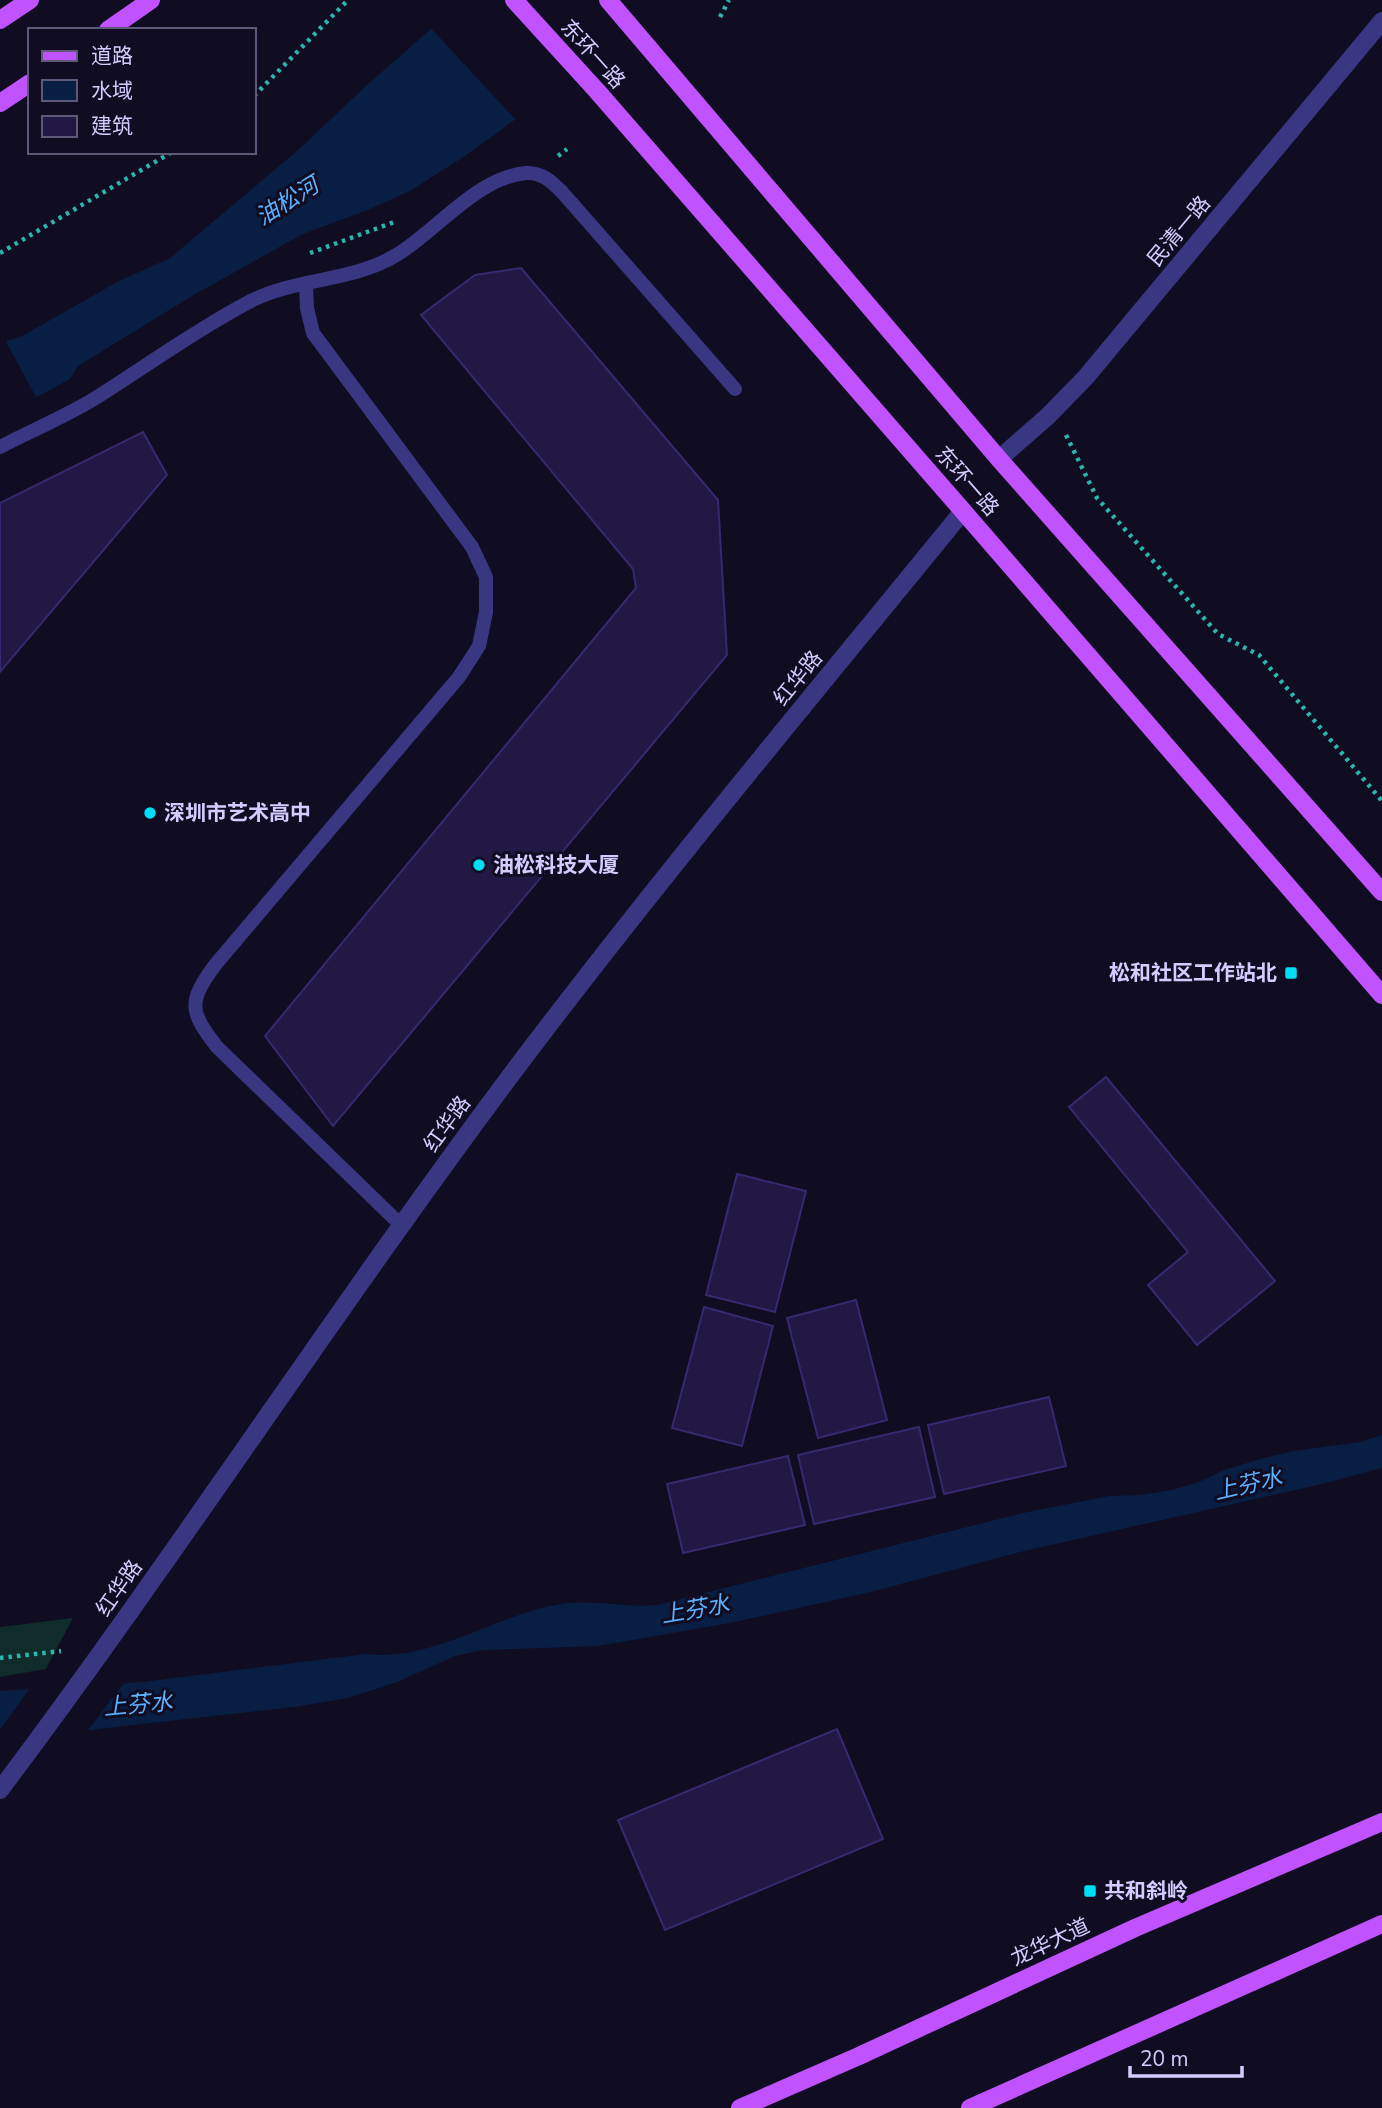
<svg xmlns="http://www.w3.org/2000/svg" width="1382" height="2108" font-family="'Nunito Sans','Noto Sans SC',sans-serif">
  <rect width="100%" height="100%" fill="#100c21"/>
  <path fill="#0f2b2a" d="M73,1618L46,1669L0,1677V1627Z"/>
  <path fill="#091e43" d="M464,0L516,119L465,156L410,191L368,210L303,234L197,293L78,366L70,379L0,417V343L22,336L117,282L170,258L297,151L367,85Z
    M1382,1435V1468L1322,1484L1020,1552L871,1592L730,1623L598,1646L483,1650L455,1656L397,1682L348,1698L294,1707L0,1740V1691L143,1682L366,1654C432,1662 497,1614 561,1604C593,1599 626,1608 657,1605L1023,1513L1109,1496L1140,1495L1172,1490L1199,1482L1224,1470L1264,1458L1294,1451L1360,1442Z"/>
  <path fill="#100c21" d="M458,0H660L518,122L428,25Z
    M4,338L36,397L0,417V340Z
    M126,1680L85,1734L0,1744V1730L32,1685Z"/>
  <path fill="#211843" stroke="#37296f" stroke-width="2" d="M521,268L718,500L727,655L333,1126L265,1036L636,588L633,569L421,315L475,275Z
    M143,432L167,475L0,672V503Z
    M1106,1077L1275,1281L1197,1345L1148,1285L1188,1252L1069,1107Z
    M737,1174L806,1191L775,1312L706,1295Z
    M856,1300L887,1420L818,1438L787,1318Z
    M704,1307L773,1326L742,1446L672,1428Z
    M1049,1397L1066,1466L944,1494L928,1425Z
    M919,1427L935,1497L814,1524L798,1455Z
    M788,1456L805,1525L683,1553L667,1484Z
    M837,1729L883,1839L665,1930L618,1820Z"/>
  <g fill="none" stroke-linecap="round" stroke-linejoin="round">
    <path stroke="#2ab6ae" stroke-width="4.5" stroke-dasharray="3.5 5" stroke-linecap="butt" d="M720,17L729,0
      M254,96L348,0
      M558,156L567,149
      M0,253L172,152
      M310,253L397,221
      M1066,435L1097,498L1218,634L1259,655L1382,801
      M0,1658L61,1651"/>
    <path stroke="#393682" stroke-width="14" d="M306,283L307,308L313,333L472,547L486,577V612L479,646L459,677L215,965C188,1002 189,1011 217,1047L402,1226
      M0,447C31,431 64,417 94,399C145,367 194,331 247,303C294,277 352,283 398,254C437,230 478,177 526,173C542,172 552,182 562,192L735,389"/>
    <path stroke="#393682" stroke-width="18" d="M999,459L1048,416L1086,377L1382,21
      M0,1790C179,1552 341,1301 520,1063C662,875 814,694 963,511"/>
    <path stroke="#c053ff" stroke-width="18" d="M514,0L597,91L963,511L1382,995
      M608,0L999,459L1382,892
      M0,20L30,0
      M108,30L151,0
      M0,103L30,83
      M740,2108L859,2056L1135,1928L1382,1822
      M970,2108L1382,1924"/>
  </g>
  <g fill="#00ddf7" stroke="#100c21" stroke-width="2.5">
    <circle cx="150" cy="813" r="7"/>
    <circle cx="479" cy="865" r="7"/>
    <rect x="1284" y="966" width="14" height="14" rx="3.5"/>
    <rect x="1083" y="1884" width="14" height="14" rx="3.5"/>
  </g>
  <g text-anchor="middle" stroke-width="6" stroke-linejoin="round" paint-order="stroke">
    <g font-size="21" fill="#d2ccff" stroke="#100c21">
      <text transform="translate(593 54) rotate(48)" y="7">东环一路</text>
      <text transform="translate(1179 231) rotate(-50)" y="7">民清一路</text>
      <text transform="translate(967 481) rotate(49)" y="7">东环一路</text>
      <text transform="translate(798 678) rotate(-51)" y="7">红华路</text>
      <text transform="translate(447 1124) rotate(-54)" y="7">红华路</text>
      <text transform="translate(119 1588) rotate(-55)" y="7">红华路</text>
      <text transform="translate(1050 1942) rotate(-25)" y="7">龙华大道</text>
    </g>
    <g font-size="21" font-weight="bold" fill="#d2ccff" stroke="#100c21" text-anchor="start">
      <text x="164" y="820">深圳市艺术高中</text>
      <text x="493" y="872">油松科技大厦</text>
      <text x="1277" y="980" text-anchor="end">松和社区工作站北</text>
      <text x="1104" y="1898">共和斜岭</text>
    </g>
    <g font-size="23" font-style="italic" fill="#5ab2ff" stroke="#100c21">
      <text transform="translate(287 201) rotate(-32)" y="8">油松河</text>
      <text transform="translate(1248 1484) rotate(-13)" y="8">上芬水</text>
      <text transform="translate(695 1609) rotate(-10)" y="8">上芬水</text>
      <text transform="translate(138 1704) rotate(-5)" y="8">上芬水</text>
    </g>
  </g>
  <rect x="28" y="28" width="228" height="126" fill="#100c21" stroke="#5e597a" stroke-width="2"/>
  <rect x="42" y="51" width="35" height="10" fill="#c053ff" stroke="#5e597a" stroke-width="2"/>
  <text x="91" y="63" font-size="21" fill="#d2ccff">道路</text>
  <rect x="42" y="80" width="35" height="21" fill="#091e43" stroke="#5e597a" stroke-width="2"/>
  <text x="91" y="98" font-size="21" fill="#d2ccff">水域</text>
  <rect x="42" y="116" width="35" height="21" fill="#211843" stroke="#5e597a" stroke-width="2"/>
  <text x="91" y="133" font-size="21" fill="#d2ccff">建筑</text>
  <path d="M1130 2066v10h112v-10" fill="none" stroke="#d2ccff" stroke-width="3.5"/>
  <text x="1140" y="2066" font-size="21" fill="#d2ccff" stroke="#100c21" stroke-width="5" paint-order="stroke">20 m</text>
</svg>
